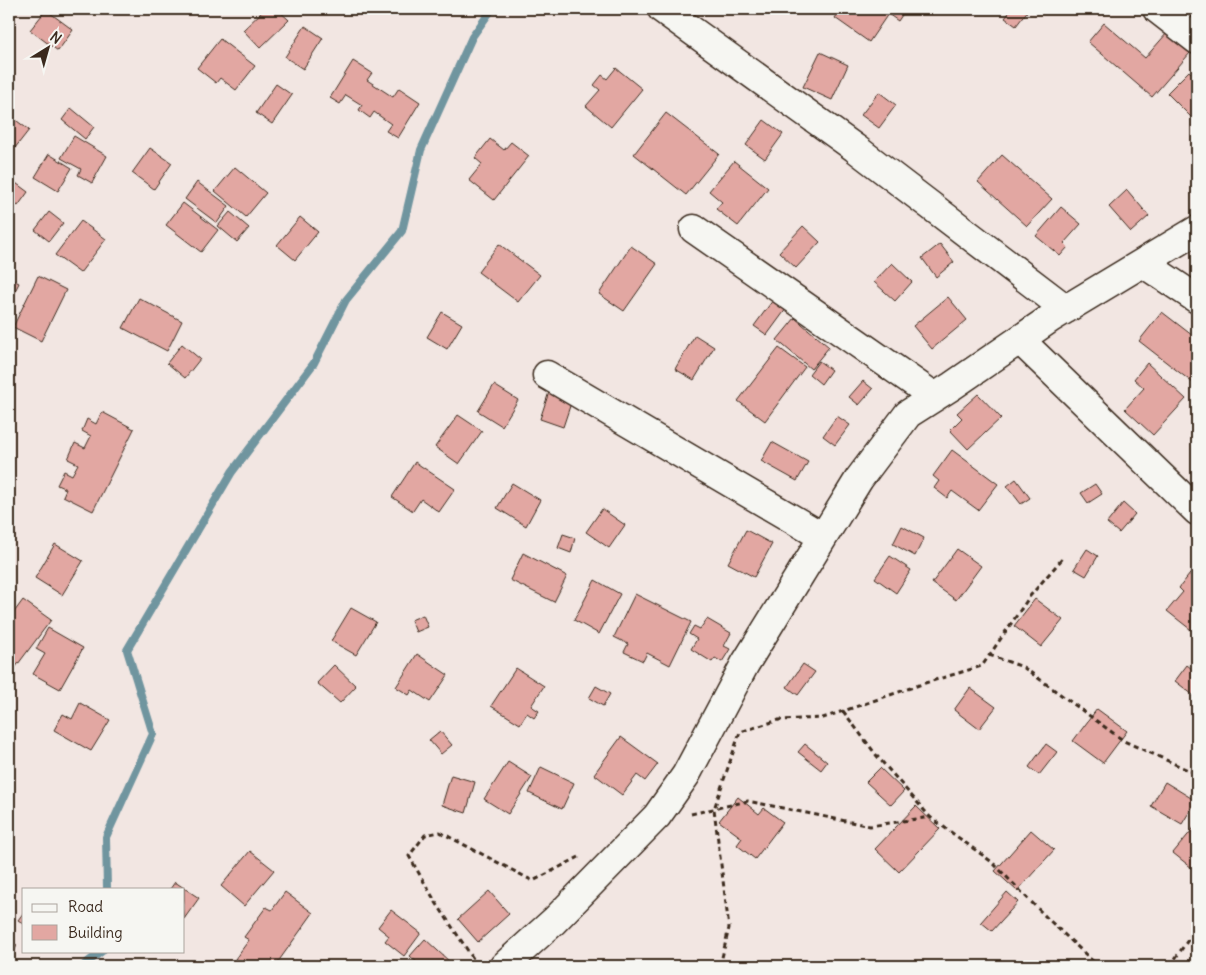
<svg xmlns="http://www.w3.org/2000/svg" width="1206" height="975" font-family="Delius,sans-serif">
  <rect width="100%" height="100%" fill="#f2e6e2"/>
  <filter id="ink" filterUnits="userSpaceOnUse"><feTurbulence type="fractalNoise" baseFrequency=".02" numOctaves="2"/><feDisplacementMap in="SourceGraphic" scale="10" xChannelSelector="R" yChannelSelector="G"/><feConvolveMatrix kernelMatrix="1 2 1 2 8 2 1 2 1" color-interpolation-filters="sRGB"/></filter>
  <g filter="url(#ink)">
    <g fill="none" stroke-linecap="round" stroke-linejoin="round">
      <path stroke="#70959f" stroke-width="8" d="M107,889L106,837L153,734L127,650L232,472L314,363L346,300L402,231L421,150L472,37L492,9
        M83,966L102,951"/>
    </g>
    <path fill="#e2a7a2" stroke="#3b2a1e" d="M265,9H277L289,20L260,48L243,30Z
      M841,9H906L898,21L888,14L869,42L835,18Z
      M1012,9H1029L1016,26L1005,18Z
      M46,10L73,30L58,51L30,30Z
      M1197,10V22L1192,17Z
      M1104,23L1145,58L1167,33L1190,53L1152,97L1088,42Z
      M305,26L323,38L303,69L285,57Z
      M220,39L255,66L236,90L220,78L216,83L197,68Z
      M820,52L848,65L832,100L803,87Z
      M353,61L372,73L367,80L393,97L399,88L420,102L398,138L386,131L391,124L374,112L370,118L359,110L362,105L346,95L340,104L330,98Z
      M616,68L642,89L611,127L586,106L600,90L594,85L602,75L607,79Z
      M1189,71L1197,79V85L1193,89L1197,93V123L1167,93Z
      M276,84L292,95L272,124L256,113Z
      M879,92L896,105L879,128L861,115Z
      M71,108L94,127L85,139L62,120Z
      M666,113L719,154L686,195L634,154Z
      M9,115L29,130L11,153L9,152Z
      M764,120L783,134L765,159L746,145Z
      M74,136L107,156L92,183L78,175L81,169L61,158Z
      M490,139L504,150L511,142L529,156L494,200L469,180L482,164L475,158Z
      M150,148L172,163L154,189L132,173Z
      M49,154L72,168L58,191L35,177Z
      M1002,155L1052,199L1027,226L978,182Z
      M734,161L768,188L738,226L716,209L722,202L709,191Z
      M235,167L266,193L246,217L215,191Z
      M9,178L28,192L18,206L9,200Z
      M197,182L229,206L217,223L185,199Z
      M1127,190L1149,216L1131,232L1109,207Z
      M183,203L218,230L201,252L166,225Z
      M1061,207L1081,224L1064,243L1068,247L1060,256L1036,236Z
      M49,212L63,223L49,241L35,230Z
      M230,212L249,228L237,242L218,226Z
      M300,217L318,232L295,260L277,245Z
      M81,221L106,239L80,273L55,255Z
      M803,226L820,242L796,268L779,252Z
      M499,244L540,275L518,302L478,272Z
      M940,244L954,262L936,277L922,258Z
      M631,246L657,264L624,311L599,294Z
      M892,263L912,282L895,301L874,282Z
      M38,276L66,290L41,341L13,327Z
      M9,278L19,283L9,303Z
      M776,296L789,305L767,335L754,326Z
      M948,297L967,320L932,349L913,326Z
      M139,298L182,321L167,351L123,328Z
      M442,312L462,324L447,349L427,337Z
      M1162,312L1197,339V378L1193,383L1139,341Z
      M795,318L829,347L811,369L777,340Z
      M695,335L714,347L694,380L675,369Z
      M182,344L200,359L185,378L167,363Z
      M779,348L805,367L765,421L738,401Z
      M819,361L831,370L821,384L809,374Z
      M1147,363L1186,399L1153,435L1125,409L1144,388L1134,379Z
      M863,381L873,389L859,405L849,397Z
      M494,385L518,400L502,426L478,411Z
      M549,392L572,400L563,427L540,419Z
      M978,394L1001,418L968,449L950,430L962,418L957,413Z
      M102,412L134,429L93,511L63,496L66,489L57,485L64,471L72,475L78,464L68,459L75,443L85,448L91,436L82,431L87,419L96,424Z
      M458,415L482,431L459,464L435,447Z
      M837,416L850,425L835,445L823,436Z
      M772,442L808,462L797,481L761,461Z
      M952,450L998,484L978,510L952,491L947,498L934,488L939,481L933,476Z
      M415,462L455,489L439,512L421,499L413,511L392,497Z
      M1016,479L1030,498L1021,504L1007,486Z
      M512,483L540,500L526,526L497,508Z
      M1095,484L1102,494L1088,503L1081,493Z
      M1123,503L1135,514L1119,533L1107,523Z
      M602,509L625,525L609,548L586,532Z
      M902,526L924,538L915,556L893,544Z
      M746,530L772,544L754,577L728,563Z
      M563,534L575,538L571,553L558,548Z
      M55,544L83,561L62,595L35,578Z
      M957,549L981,566L956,600L932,583Z
      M1087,549L1098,556L1086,576L1074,569Z
      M523,553L567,576L554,602L510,580Z
      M890,556L911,570L896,593L875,578Z
      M1197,565V630L1195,633L1167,611L1183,592L1179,588Z
      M595,580L620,594L599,634L574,620Z
      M635,594L691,622L670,665L647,653L643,661L624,652L628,644L614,637Z
      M1035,599L1063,620L1041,647L1014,626Z
      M23,600L51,620L9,676V619Z
      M351,608L376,622L356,655L331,641Z
      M423,615L428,627L416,632L411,620Z
      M707,619L731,633L724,646L730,649L722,662L715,658L712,662L691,649L697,639L689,634L694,626L700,629Z
      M48,628L83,648L60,689L33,674L45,654L36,649Z
      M417,654L448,675L430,702L412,690L409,695L396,687Z
      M803,664L815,672L798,695L787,687Z
      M334,665L356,686L340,703L317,683Z
      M1187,665L1197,673V698L1175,681Z
      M516,668L544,686L531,706L539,711L534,718L527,713L520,724L491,706Z
      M596,686L610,694L603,706L589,698Z
      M970,688L996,707L979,729L954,710Z
      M80,703L110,720L91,751L54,730L63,714L72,719Z
      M1097,709L1127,731L1103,763L1073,741Z
      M440,731L452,745L441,754L429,740Z
      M621,737L658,764L645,781L637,775L622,795L594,774Z
      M805,744L827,762L821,770L798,752Z
      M1046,744L1057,752L1039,775L1029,767Z
      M508,762L532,777L508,814L484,799Z
      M541,767L574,783L562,809L529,793Z
      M880,768L904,791L891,805L866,782Z
      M451,775L475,782L466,813L442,805Z
      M1165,782L1196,801L1182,824L1151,806Z
      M738,797L759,814L764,808L783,822L755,859L737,845L742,838L719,821Z
      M916,806L940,829L899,872L875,849Z
      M1197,824V872L1173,853Z
      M1031,830L1054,850L1017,891L995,871Z
      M250,851L274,870L244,906L221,886Z
      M175,882L199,898L184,919V889H170Z
      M489,891L509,914L478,942L458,919Z
      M285,892L313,913L275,966H244L235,959L249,940L244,937L266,907L272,910Z
      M1007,892L1018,902L992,931L981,922Z
      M391,910L421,933L404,956L385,941L389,936L378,927Z
      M24,912V924L18,920Z
      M425,939L450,962L446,966H417L419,964L410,956Z
      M9,941L17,945L9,964Z
      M1183,961L1190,966H1180Z"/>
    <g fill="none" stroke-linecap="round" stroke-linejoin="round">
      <g stroke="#3b2a1e" stroke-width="31">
        <path id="street" d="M662,9L855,148L1066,309
          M1157,9L1197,40
          M694,229L935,397
          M1143,263L1197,299
          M1020,340L1197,511
          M547,375L823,537
          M504,966L554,921L657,816L686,775L745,664L859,479L908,414L952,386L1051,318L1197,230"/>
      </g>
      <path stroke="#3b2a1e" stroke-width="3" stroke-dasharray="5 4" stroke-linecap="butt" d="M989,655L1023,667L1124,741L1197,774
        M843,711L877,756L930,817L992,862L1048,919L1098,966
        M691,814L748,801L870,826L930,817
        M478,966L435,901L409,856L425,835L440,832L533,881L579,857
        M720,966L729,928L714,809L740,732L779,720L823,718L925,683L982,666L1030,596L1062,559
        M1170,966L1197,927"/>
      <use href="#street" stroke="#f6f6f2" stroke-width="28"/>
    </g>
  </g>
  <rect width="1206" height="975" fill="none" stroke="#f6f6f2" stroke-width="30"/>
  <rect x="15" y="15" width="1176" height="945" fill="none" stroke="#3b2a1e" stroke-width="2" filter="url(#ink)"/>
  <rect x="22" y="888" width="162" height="65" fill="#f6f6f2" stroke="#aba49d"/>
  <rect x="32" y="904" width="25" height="8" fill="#f6f6f2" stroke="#aba49d"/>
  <text x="68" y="912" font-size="15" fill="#3b2a1e">Road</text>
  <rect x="32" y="925" width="25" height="15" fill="#e2a7a2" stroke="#aba49d"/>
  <text x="68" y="938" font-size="15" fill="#3b2a1e">Building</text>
  <g transform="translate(48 48) rotate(37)" stroke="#f6f6f2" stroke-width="4" paint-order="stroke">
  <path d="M0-4L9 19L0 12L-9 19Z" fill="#3b2a1e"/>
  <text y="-8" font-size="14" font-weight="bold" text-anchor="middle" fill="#3b2a1e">N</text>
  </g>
</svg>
